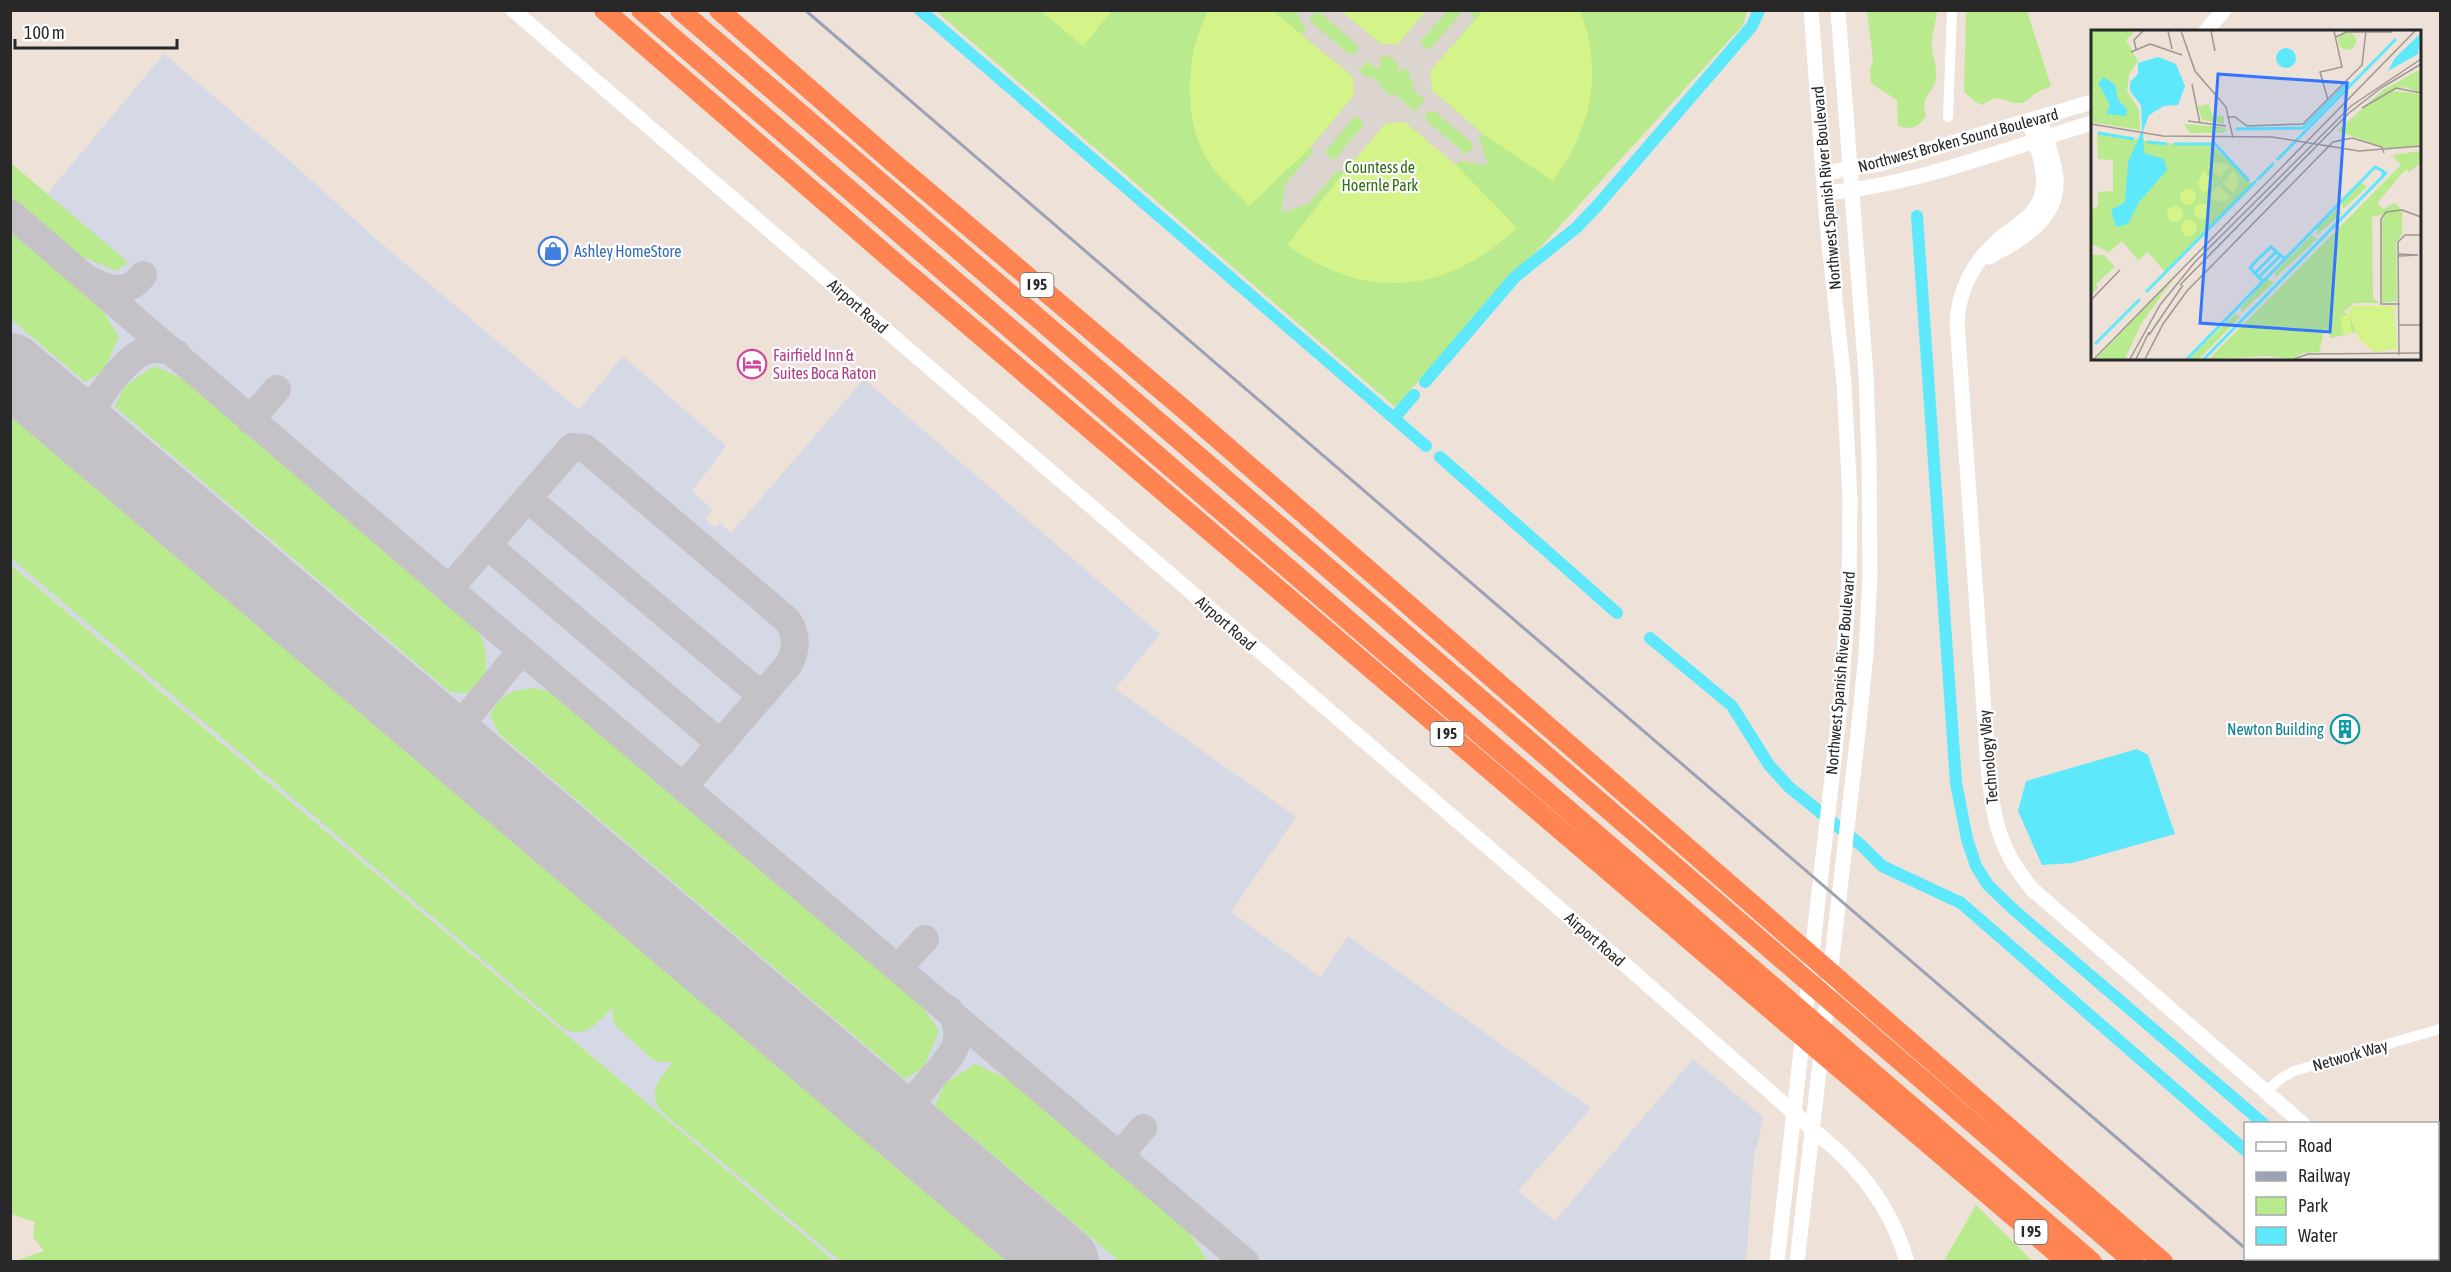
<svg xmlns="http://www.w3.org/2000/svg" width="2451" height="1272" font-family="'Asap Condensed',sans-serif">
  <rect width="100%" height="100%" fill="#ede1d8"/>
  <path fill="#d4d9e5" d="M164,54L291,162L376,239L579,410L623,356L726,446L692,491L712,510L705,518L715,528L720,523L731,533L864,379L1160,634L1115,689L1296,817L1231,912L1320,977L1348,936L1591,1108L1518,1191L1555,1221L1693,1059L1763,1117L1759,1139L1754,1154L1746,1261H834L11,564L10,163L47,194Z"/>
  <path fill="#baea8e" d="M936,11H1747L1743,25L1395,407Z
    M1867,11H1937C1936,23 1931,35 1932,48C1933,58 1937,66 1936,77C1934,95 1919,95 1926,116C1918,128 1912,130 1898,126L1897,100L1871,83L1870,71L1873,59Z
    M1966,11H2027L2051,86C2046,89 2043,89 2038,92C2030,96 2029,103 2018,103C2002,103 2000,91 1983,105L1977,103L1964,92Z
    M11,163L128,262L116,271L79,255L11,200Z
    M10,226L98,303L119,337L104,370L85,382L11,319Z
    M154,366L190,382L226,409L355,519L476,626C492,652 493,701 450,692L115,407L124,387Z
    M10,416L1008,1261H840L661,1111C646,1091 661,1077 673,1062H659L652,1059L616,1026L613,1019V1007C598,1021 587,1041 563,1028L11,558Z
    M10,564L834,1261H15L44,1251L33,1237L35,1222L11,1214Z
    M536,688L556,694L696,807L917,999L939,1031L924,1067L905,1079L499,734L490,715C500,694 514,689 536,688Z
    M975,1064L1010,1080L1078,1132L1140,1186L1187,1230L1208,1261H1119L935,1106L945,1083Z
    M1976,1205L2032,1261H1944Z"/>
  <path fill="#d4f388" d="M1041,11H1112L1083,46Z
    M1208,11H1273L1353,77L1354,95L1310,148L1249,206C1234,191 1217,176 1206,158C1182,115 1186,53 1208,11Z
    M1341,11H1426L1398,44H1381Z
    M1483,11H1580C1604,72 1591,129 1553,181L1483,134L1432,90L1430,71Z
    M1405,122L1456,165L1517,228C1446,294 1367,302 1287,245L1343,173L1386,123Z"/>
  <path fill="#dcd5cf" fill-rule="evenodd" d="M1296,11H1341L1381,44H1398L1426,11H1447L1421,41V44L1427,49H1430L1463,11H1470L1471,15L1475,19L1430,71L1432,90L1483,134L1479,138L1488,165L1460,161L1456,165L1405,122L1386,123L1343,173L1337,171L1308,204L1281,213L1285,184L1313,152L1310,148L1354,95L1353,77L1302,35L1306,29ZM1318,11L1357,45L1358,49L1353,54H1349L1310,21V17ZM1386,54L1399,65L1397,68L1400,71L1404,68L1411,74L1408,77L1415,83L1411,88L1425,100L1415,112L1394,94L1391,96L1379,86L1380,83L1371,76L1369,79L1359,71L1367,61L1377,69L1381,65L1379,62ZM1434,111L1472,143L1473,147L1468,153H1464L1426,120L1425,116L1428,112ZM1354,117H1358L1364,125L1333,161L1325,152Z"/>
  <path fill="#5ee8fc" d="M2137,749L2148,755L2175,834L2072,863L2042,865L2018,811L2026,781Z"/>
  <g fill="none" stroke-linecap="round" stroke-linejoin="round">
    <path stroke="#5ee8fc" stroke-width="12" d="M920,10L1426,446
      M1917,216L1956,783L1967,839L1976,866L1988,885L2014,910L2264,1124
      M1425,382L1515,277L1576,228L1597,206L1752,26L1759,10
      M1394,418L1414,395
      M1440,457L1617,613
      M1650,638L1732,706L1769,765L1789,787L1862,846L1882,866L1961,903L2246,1151
      M2370,1258L2373,1262
      M2422,1258L2426,1262"/>
    <path stroke="#c4c2c6" stroke-width="28" d="M10,213L449,589L1245,1262
      M92,281C111,291 129,294 143,275
      M51,403C67,408 83,408 98,397
      M250,420L277,389
      M97,442C85,413 98,397 116,375C135,354 147,342 176,353
      M527,498L762,696
      M488,546L721,744
      M449,589L572,447L585,448L787,620C797,633 797,649 789,664L683,787
      M448,740L522,650
      M899,967L925,939
      M917,1095C910,1110 909,1125 918,1139
      M873,1101C884,1104 897,1107 909,1102C918,1097 925,1086 932,1078C952,1055 968,1040 949,1010
      M1119,1156L1143,1128"/>
    <path stroke="#c4c2c6" stroke-width="72" d="M10,369L1063,1262"/>
    <path stroke="#fff" stroke-width="10" d="M1948,117L1952,10
      M2266,1092L2280,1079L2294,1071L2440,1029"/>
    <path stroke="#fff" stroke-width="15" d="M513,10L1623,963L1841,1154C1872,1184 1895,1219 1907,1262
      M2205,32L2224,10
      M2029,121C2035,142 2046,167 2043,189C2039,218 2013,225 1995,243C1973,263 1959,291 1957,321L1988,768C1993,818 1999,851 2033,890L2303,1124
      M1823,173L1879,164L2092,102
      M1825,193C1917,185 2004,149 2092,123
      M1989,257C2020,240 2059,220 2056,178C2054,161 2048,144 2043,128
      M2438,1239L2440,1241
      M1777,1262L1841,698L1849,582L1850,500L1844,383L1827,225L1811,10
      M1797,1262L1858,733L1866,654L1870,576L1869,458L1866,375L1838,10"/>
    <path stroke="#ff8451" stroke-width="20" d="M604,10L899,266L2067,1262
      M641,10L2092,1262
      M680,10L2134,1262
      M719,10L888,158L1187,412L2163,1262"/>
    <path stroke="#9ba2b5" stroke-width="3" d="M805,10L2246,1249
      M2268,1258L2272,1262"/>
  </g>
  <defs>
    <g id="shop-ring" transform="scale(1.5)"><circle r="9.5" fill="#fff" stroke="#3f7fe0" stroke-width="1.5"/><path d="M-5-2.5h2.3a2.7 3.5 0 0 1 5.4 0H5L5.5 6h-11ZM-1.5-2.5h3a1.5 2.3 0 0 0-3 0Z" fill="#3f7fe0"/></g>
    <g id="hotel-ring" transform="scale(1.5)"><circle r="9.5" fill="#fff" stroke="#d1479c" stroke-width="1.5"/><path d="M-6-4.5h1.5V1H6V5H4.5V3h-9V5H-6ZM-4 0a1.8 1.8 0 1 1 3.6 0ZM.5 0V-2.5h3Q6-2.5 6 0Z" fill="#d1479c"/></g>
    <g id="building-ring" transform="scale(1.5)"><circle r="9.5" fill="#fff" stroke="#0f9aa8" stroke-width="1.5"/><path d="M-4-6H4V6H1V3H-1V6H-4ZM-2.5-4.3h1.7v1.8h-1.7ZM.8-4.3h1.7v1.8H.8ZM-2.5-1h1.7V.8h-1.7ZM.8-1h1.7V.8H.8Z" fill="#0f9aa8"/></g>
  </defs>
  <g fill-rule="evenodd">
    <use href="#shop-ring" x="553" y="251"/>
    <use href="#hotel-ring" x="752" y="364"/>
    <use href="#building-ring" x="2345" y="729"/>
  </g>
  <g text-anchor="middle" stroke-width="4.5" stroke-linejoin="round" paint-order="stroke">
    <g fill="#fff" stroke="#686868" stroke-width="1.5">
      <rect x="1020.5" y="273" width="33" height="24" rx="4.5"/>
      <rect x="1430.5" y="722" width="33" height="24" rx="4.5"/>
      <rect x="2014.5" y="1220" width="33" height="24" rx="4.5"/>
    </g>
    <g font-size="15" font-weight="bold" fill="#282828">
      <text x="1037" y="290">I 95</text>
      <text x="1447" y="739">I 95</text>
      <text x="2031" y="1237">I 95</text>
    </g>
    <g font-size="16" fill="#282828" stroke="#fff">
      <text transform="translate(1958 140) rotate(-15)" y="6">Northwest Broken Sound Boulevard</text>
      <text transform="translate(1826 188) rotate(-95)" y="6">Northwest Spanish River Boulevard</text>
      <text transform="translate(858 306) rotate(41)" y="6">Airport Road</text>
      <text transform="translate(1226 623) rotate(41)" y="6">Airport Road</text>
      <text transform="translate(1840 673) rotate(-85)" y="6">Northwest Spanish River Boulevard</text>
      <text transform="translate(1988 757) rotate(-95)" y="6">Technology Way</text>
      <text transform="translate(1595 939) rotate(41)" y="6">Airport Road</text>
      <text transform="translate(2350 1055) rotate(-16)" y="6">Network Way</text>
    </g>
    <g font-size="16" fill="#316d11" stroke="#fff">
      <text x="1380" y="173">Countess de<tspan x="1380" dy="18">Hoernle Park</tspan></text>
    </g>
    <g font-size="16" fill="#366cbe" stroke="#fff" text-anchor="start">
      <text x="574" y="257">Ashley HomeStore</text>
    </g>
    <g font-size="16" fill="#b23c85" stroke="#fff" text-anchor="start">
      <text x="773" y="361">Fairfield Inn &amp;<tspan x="773" dy="18">Suites Boca Raton</tspan></text>
    </g>
    <g font-size="16" fill="#0d838f" stroke="#fff" text-anchor="end">
      <text x="2324" y="735">Newton Building</text>
    </g>
  </g>
  <g transform="translate(2091 30)">
    <rect width="330" height="330" fill="#ede1d8"/>
    <path d="M0,1H44L35,10L47,31L38,44L36,61L48,80L49,100L0,92ZM247 11a9 9 0 1 1 18 0a9 9 0 1 1-18 0ZM330,39V63L314,57L300,61L330,64V115L296,119L246,101L292,60ZM118,74L122,87L133,85V94L111,90L107,76ZM93,94L131,97L136,100L131,103H99ZM6,102L67,113L121,115L161,154L74,242L57,222L47,230L31,211L18,222L0,214V180L7,176V162L22,161V130L7,129ZM330,121V133L318,142L315,139L286,173L292,179L304,173L310,180L281,187L282,268L289,273H263L253,282L261,288L265,302L240,308L234,298L228,321L232,322L213,323L200,329L176,326L118,329L310,135L301,125ZM270,152L276,157L252,179L251,172ZM246,179L251,183L226,205V198ZM311,181V204L305,213L306,271L291,273L290,193L296,182ZM221,205L226,209L184,248V242ZM0,225H13L24,237L5,254L7,258L0,265ZM88,241L50,294L34,329H5ZM176,249L183,252L150,283V277ZM144,284L149,287L108,329H98Z" fill="#baea8e"/>
    <path d="M126,132L139,136L129,148L115,136ZM143,140L148,151L143,164L132,153ZM112,141L124,151L112,164L107,154ZM127,156L139,167L134,172L116,168ZM89 167a8 8 0 1 1 16 0a8 8 0 1 1-16 0ZM103 181a8 8 0 1 1 16 0a8 8 0 1 1-16 0ZM76 184a8 8 0 1 1 16 0a8 8 0 1 1-16 0ZM90 198a8 8 0 1 1 16 0a8 8 0 1 1-16 0ZM261,276H303L306,319L283,322L268,309L258,285L261,303L253,305L249,287L257,285Z" fill="#d4f388"/>
    <path d="M330,3L327,24L297,41L304,28ZM185 28a10 10 0 1 1 20 0a10 10 0 1 1-20 0ZM67,27L85,34L94,56L87,75L73,76L58,85L52,101L53,123L73,129L76,140L48,172L37,194L25,197L20,180L34,172L37,132L51,100L50,75L39,61V52L47,44V33ZM13,47L24,55L27,70L36,79L35,86L15,84L19,75L7,53Z" fill="#5ee8fc"/>
    <path fill="none" stroke="#5ee8fc" stroke-width="3" d="M145,99L212,98L258,52M7,103L43,109M56,112L76,114M83,114H124L158,151M186,130L305,9M166,150L183,133M164,243L186,221M168,247L190,225M172,252L159,238L166,230L180,217L194,229M55,262L165,151M4,314L49,269M96,329L284,137L292,141V146M113,329L296,142"/>
    <path fill="none" stroke="#9e9792" stroke-width="1.5" d="M77,1L81,19M90,1L104,41L135,77L142,108M120,1L124,21M245,7L255,2H301M59,14L91,25M45,19L43,10L52,1M40,22L59,14M101,54L109,93M237,70L229,42L251,37L243,1M271,78L305,58L330,63M136,87H144L156,96L212,94L271,35L275,1M97,91L135,96M0,94L72,106L181,107L268,121L330,116M307,224L327,225L307,226M89,255L258,83L290,58L330,34M0,270L29,240M309,274H290V189L295,182L311,180L330,187M307,295H330M58,305L92,255M308,325L307,212L314,205H330M3,329L324,1M39,329L69,275L104,232L260,76L330,29M45,329L58,302M54,329L72,294L96,261L242,112L261,108L291,117L293,123M203,329L217,324L330,323"/>
    <path fill="#3375ff" fill-opacity="0.15" stroke="#3375ff" stroke-width="3" d="M127,44L256,53L239,302L109,293Z"/>
    <rect width="330" height="330" fill="none" stroke="#282828" stroke-width="3"/>
  </g>
  <rect width="2451" height="1272" fill="none" stroke="#282828" stroke-width="24"/>
  <rect x="2244" y="1122" width="195" height="138" fill="#ffffff" stroke="#a9a9a9" stroke-width="1.5"/>
  <rect x="2256" y="1142" width="30" height="9" fill="#ffffff" stroke="#a9a9a9" stroke-width="1.5"/>
  <text x="2298" y="1152" font-size="18" fill="#282828">Road</text>
  <rect x="2256" y="1172" width="30" height="9" fill="#9ba2b5" stroke="#a9a9a9" stroke-width="1.5"/>
  <text x="2298" y="1182" font-size="18" fill="#282828">Railway</text>
  <rect x="2256" y="1197" width="30" height="18" fill="#baea8e" stroke="#a9a9a9" stroke-width="1.5"/>
  <text x="2298" y="1212" font-size="18" fill="#282828">Park</text>
  <rect x="2256" y="1227" width="30" height="18" fill="#5ee8fc" stroke="#a9a9a9" stroke-width="1.5"/>
  <text x="2298" y="1242" font-size="18" fill="#282828">Water</text>
  <path d="M15 39v9h162v-9" fill="none" stroke="#282828" stroke-width="3"/>
  <text x="24" y="39" font-size="18" fill="#282828" stroke="#ffffff" stroke-width="4.5" paint-order="stroke">100 m</text>
</svg>
